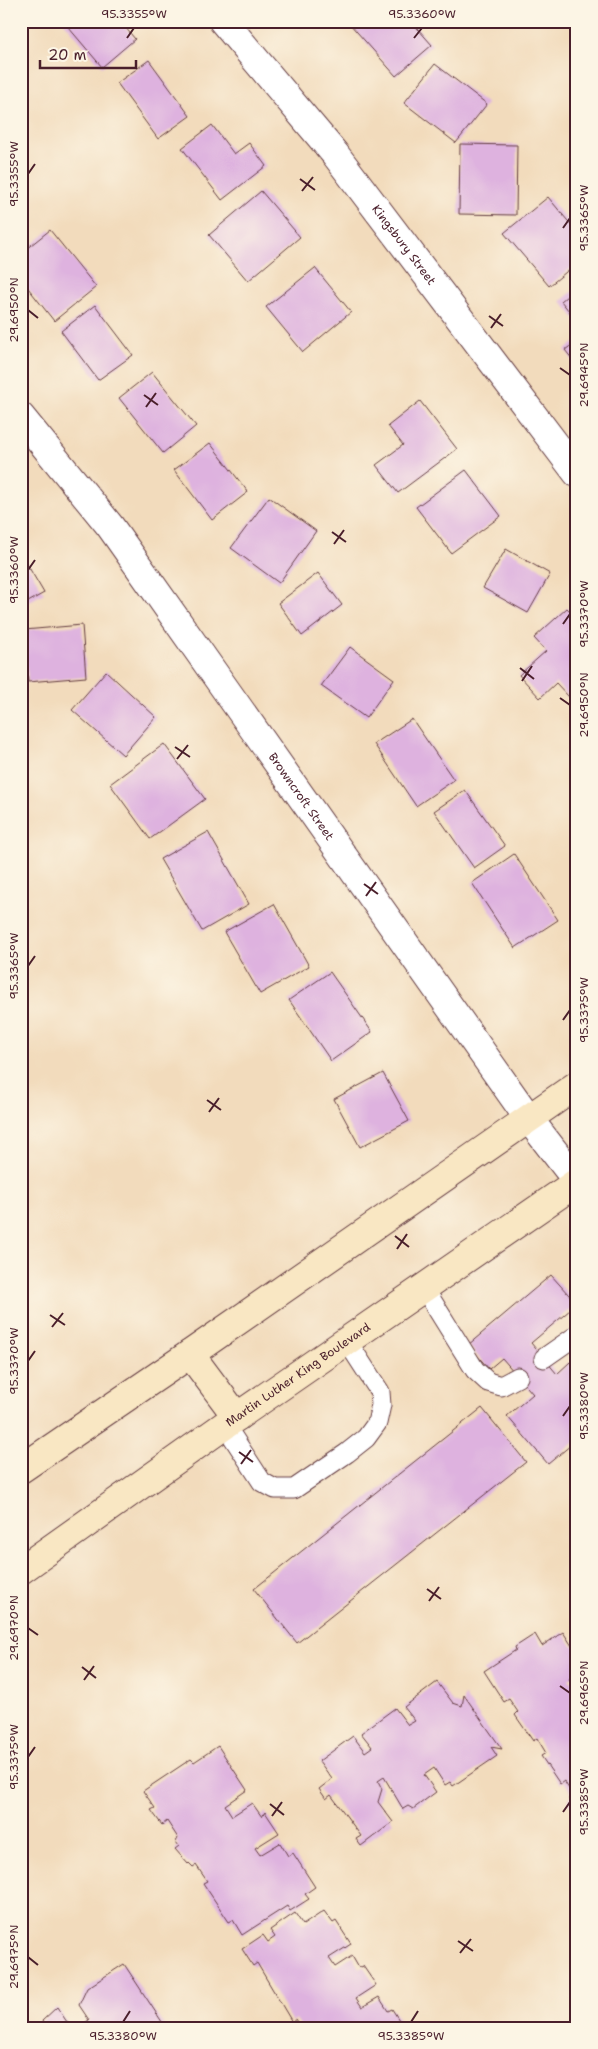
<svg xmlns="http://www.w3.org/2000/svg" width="598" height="2049" font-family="'Shantell Sans',sans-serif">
  <rect width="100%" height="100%" fill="#fcf5e5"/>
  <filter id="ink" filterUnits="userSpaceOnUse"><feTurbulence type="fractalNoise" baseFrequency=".02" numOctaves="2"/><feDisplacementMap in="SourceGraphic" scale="10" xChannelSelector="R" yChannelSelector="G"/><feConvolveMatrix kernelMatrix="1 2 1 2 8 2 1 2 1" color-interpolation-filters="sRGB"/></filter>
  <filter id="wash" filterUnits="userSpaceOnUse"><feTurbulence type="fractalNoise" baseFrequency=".0096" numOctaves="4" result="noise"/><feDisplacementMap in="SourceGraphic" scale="20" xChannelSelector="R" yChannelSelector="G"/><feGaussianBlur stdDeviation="1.12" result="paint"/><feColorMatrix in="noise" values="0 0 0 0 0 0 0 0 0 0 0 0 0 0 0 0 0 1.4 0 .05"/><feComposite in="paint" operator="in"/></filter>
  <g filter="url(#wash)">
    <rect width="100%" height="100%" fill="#f2dbbc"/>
    <g id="blocks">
      <path fill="#deb2df" d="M63,21H120L135,39L102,67Z
        M351,21H411L432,45L396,76L349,23Z
        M149,60L190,116L158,139L117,83Z
        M435,64L487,104L456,143L404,103Z
        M212,125L234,154L249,143L266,166L222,200L182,148Z
        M460,144L517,145L516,215L459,214Z
        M261,191L300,237L248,281L209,235Z
        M548,197L577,232V263L549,286L504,233Z
        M21,219L27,228L21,232Z
        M50,230L96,287L54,321L21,279V253Z
        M315,268L351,312L303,352L266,307Z
        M577,288V321L561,301Z
        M95,305L133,355L98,380L61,331Z
        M577,341V365L565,350Z
        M152,372L196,426L163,453L119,398Z
        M420,401L457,449L398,493L376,465L403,445L388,426Z
        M210,443L248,492L212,520L174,470Z
        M466,470L501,516L451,553L416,507Z
        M269,497L316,531L279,583L231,548Z
        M506,549L550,574L528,613L483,588Z
        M21,554L44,593L21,606Z
        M318,573L342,605L302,636L278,603Z
        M567,608L577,618V690L569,697L556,683L540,698L519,675L546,651L534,638Z
        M82,625L86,677L28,682L24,630Z
        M350,647L394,679L366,718L321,686Z
        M106,671L156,717L123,755L72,710Z
        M412,719L454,780L416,806L374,744Z
        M164,744L205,799L150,839L110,784Z
        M465,790L505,846L474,868L434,811Z
        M208,832L249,904L202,931L160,859Z
        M514,854L558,920L515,948L472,883Z
        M274,904L309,966L260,994L224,932Z
        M330,972L372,1032L331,1061L289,1000Z
        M383,1073L409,1121L360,1147L334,1099Z
        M551,1275L577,1304L531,1343L557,1374L570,1362L577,1370V1440L548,1464L507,1416L533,1394L502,1358L489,1369L468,1345Z
        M482,1408L526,1462L297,1643L254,1589Z
        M563,1632L572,1646L575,1645L577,1647V1674L569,1679L574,1685L577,1683V1813L570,1805L569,1798L573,1795L564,1781L560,1784L541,1756L546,1753L537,1738L533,1741L515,1715L518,1712L509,1699L504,1702L484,1671L516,1650L515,1647L535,1634L542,1646Z
        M437,1682L453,1703L462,1706L464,1695L502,1749L491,1747L497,1756L453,1786L450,1782L445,1785L434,1768L424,1775L436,1792L413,1809L408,1806L403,1809L384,1777L378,1781L382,1789L378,1802L393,1822L361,1846L356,1839L361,1836L331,1795L326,1799L319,1789L332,1779L319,1761L353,1736L365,1752L372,1747L361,1733L395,1708L408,1725L415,1721L404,1707Z
        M218,1746L247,1790L225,1805L232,1816L252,1803L262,1817L265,1812L279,1833L255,1848L260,1855L280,1843L288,1856L293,1853L315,1887L305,1894L309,1899L290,1911L287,1906L242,1935L233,1920L229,1922L203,1883L207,1881L196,1865L193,1867L189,1863L188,1864L175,1849L179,1846L176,1842L178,1838L167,1821L162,1825L151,1810L155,1808L143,1791L191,1759L194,1762Z
        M324,1911L333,1923L336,1921L351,1944L329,1958L335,1967L352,1956L359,1968L363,1966L376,1985L356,1998L362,2007L379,1997L388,2011L392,2009L404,2028H302L296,2019L292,2022L257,1963L253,1966L242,1949L263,1935L268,1942L275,1937L270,1930L295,1913L303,1925Z
        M124,1964L166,2028H77L89,2020L79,2005L87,1988Z
        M57,2007L71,2028H47L42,2021Z"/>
    </g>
  </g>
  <g filter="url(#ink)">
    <use href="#blocks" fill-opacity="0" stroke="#633b41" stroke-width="1"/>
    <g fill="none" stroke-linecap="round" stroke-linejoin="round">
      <g stroke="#633b41" stroke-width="21">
        <path id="lane" d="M424,1288L475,1370L488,1382L501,1386L518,1377
          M544,1358L577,1335
          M225,1425L262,1482L275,1489H294L347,1453L366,1438L377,1423L381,1405L380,1392L347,1341"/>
      </g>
      <g stroke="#633b41" stroke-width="30">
        <g id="street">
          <path id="s1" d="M223,21L335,154L577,473"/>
          <path id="s2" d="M21,417L110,526L529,1119L577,1181"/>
        </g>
      </g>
      <g stroke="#633b41" stroke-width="30">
        <g id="secondary">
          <path d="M190,1354L237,1417"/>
          <path d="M21,1469L190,1354L577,1085"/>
          <path id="s3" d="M21,1570L225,1425L577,1182"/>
        </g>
      </g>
      <use href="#lane" stroke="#fff" stroke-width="19"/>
      <use href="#street" stroke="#fff" stroke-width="28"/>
      <use href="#secondary" stroke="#f9e7c3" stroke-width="28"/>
    </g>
  </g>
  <path fill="none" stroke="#4a1f2b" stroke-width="2" d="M127,38L134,28M414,38L422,28M28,174L35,164M300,179L315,190M302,191L313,177M563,228L570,218M28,310L38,318M489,316L503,326M491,328L501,314M560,368L570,375M144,395L158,405M146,407L156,393M332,532L346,542M334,544L344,530M28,570L35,560M563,624L570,614M520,668L534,679M522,681L532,666M560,698L570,705M175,747L190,757M177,759L188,745M364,884L378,894M366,896L376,882M28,966L35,956M563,1020L570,1010M207,1100L221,1110M209,1112L219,1098M395,1236L409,1247M397,1249L407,1234M50,1315L65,1325M52,1327L63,1313M28,1361L35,1351M563,1416L570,1406M239,1452L253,1462M241,1464L251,1450M427,1589L441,1599M429,1601L439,1587M28,1628L38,1635M82,1667L96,1678M84,1680L94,1666M560,1686L570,1693M28,1757L35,1747M270,1804L284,1815M563,1812L570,1802M272,1816L282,1802M458,1941L473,1951M460,1953L471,1939M28,1957L38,1965M123,2022L130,2011M411,2022L418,2011"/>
  <g text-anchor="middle" stroke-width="4" stroke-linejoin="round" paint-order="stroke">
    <g font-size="12" fill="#4a1f2b" stroke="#fcf5e5">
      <text dy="4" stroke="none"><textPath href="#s1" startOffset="288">Kingsbury Street</textPath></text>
      <text dy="4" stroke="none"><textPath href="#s2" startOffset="472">Browncroft Street</textPath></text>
      <text dy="4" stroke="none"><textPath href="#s3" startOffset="339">Martin Luther King Boulevard</textPath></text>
    </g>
  </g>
  <rect width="598" height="2049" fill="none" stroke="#fcf5e5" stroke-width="55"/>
  <path d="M40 60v8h96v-8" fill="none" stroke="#4a1f2b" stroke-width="2.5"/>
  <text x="48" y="60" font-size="15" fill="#4a1f2b" stroke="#fcf5e5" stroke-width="4" paint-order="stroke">20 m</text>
  <rect x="28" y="28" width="542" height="1994" fill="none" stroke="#4a1f2b" stroke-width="2"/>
  <g font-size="12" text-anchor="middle" fill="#4a1f2b">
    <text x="134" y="18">95.3355°W</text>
    <text x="422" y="18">95.3360°W</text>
    <text transform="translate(14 174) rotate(-90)" y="4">95.3355°W</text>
    <text transform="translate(584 218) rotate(-90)" y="4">95.3365°W</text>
    <text transform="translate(14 310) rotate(-90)" y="4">29.6950°N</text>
    <text transform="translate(584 375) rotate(-90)" y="4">29.6945°N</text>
    <text transform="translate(14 570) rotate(-90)" y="4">95.3360°W</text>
    <text transform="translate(584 614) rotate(-90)" y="4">95.3370°W</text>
    <text transform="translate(584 705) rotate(-90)" y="4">29.6950°N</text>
    <text transform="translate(14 966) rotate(-90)" y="4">95.3365°W</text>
    <text transform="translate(584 1010) rotate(-90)" y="4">95.3375°W</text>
    <text transform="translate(14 1361) rotate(-90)" y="4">95.3370°W</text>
    <text transform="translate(584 1406) rotate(-90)" y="4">95.3380°W</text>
    <text transform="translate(14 1628) rotate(-90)" y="4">29.6970°N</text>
    <text transform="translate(584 1693) rotate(-90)" y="4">29.6965°N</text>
    <text transform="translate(14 1757) rotate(-90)" y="4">95.3375°W</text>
    <text transform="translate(584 1802) rotate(-90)" y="4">95.3385°W</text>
    <text transform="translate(14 1957) rotate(-90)" y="4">29.6975°N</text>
    <text x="123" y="2040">95.3380°W</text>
    <text x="411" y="2040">95.3385°W</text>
  </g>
</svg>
